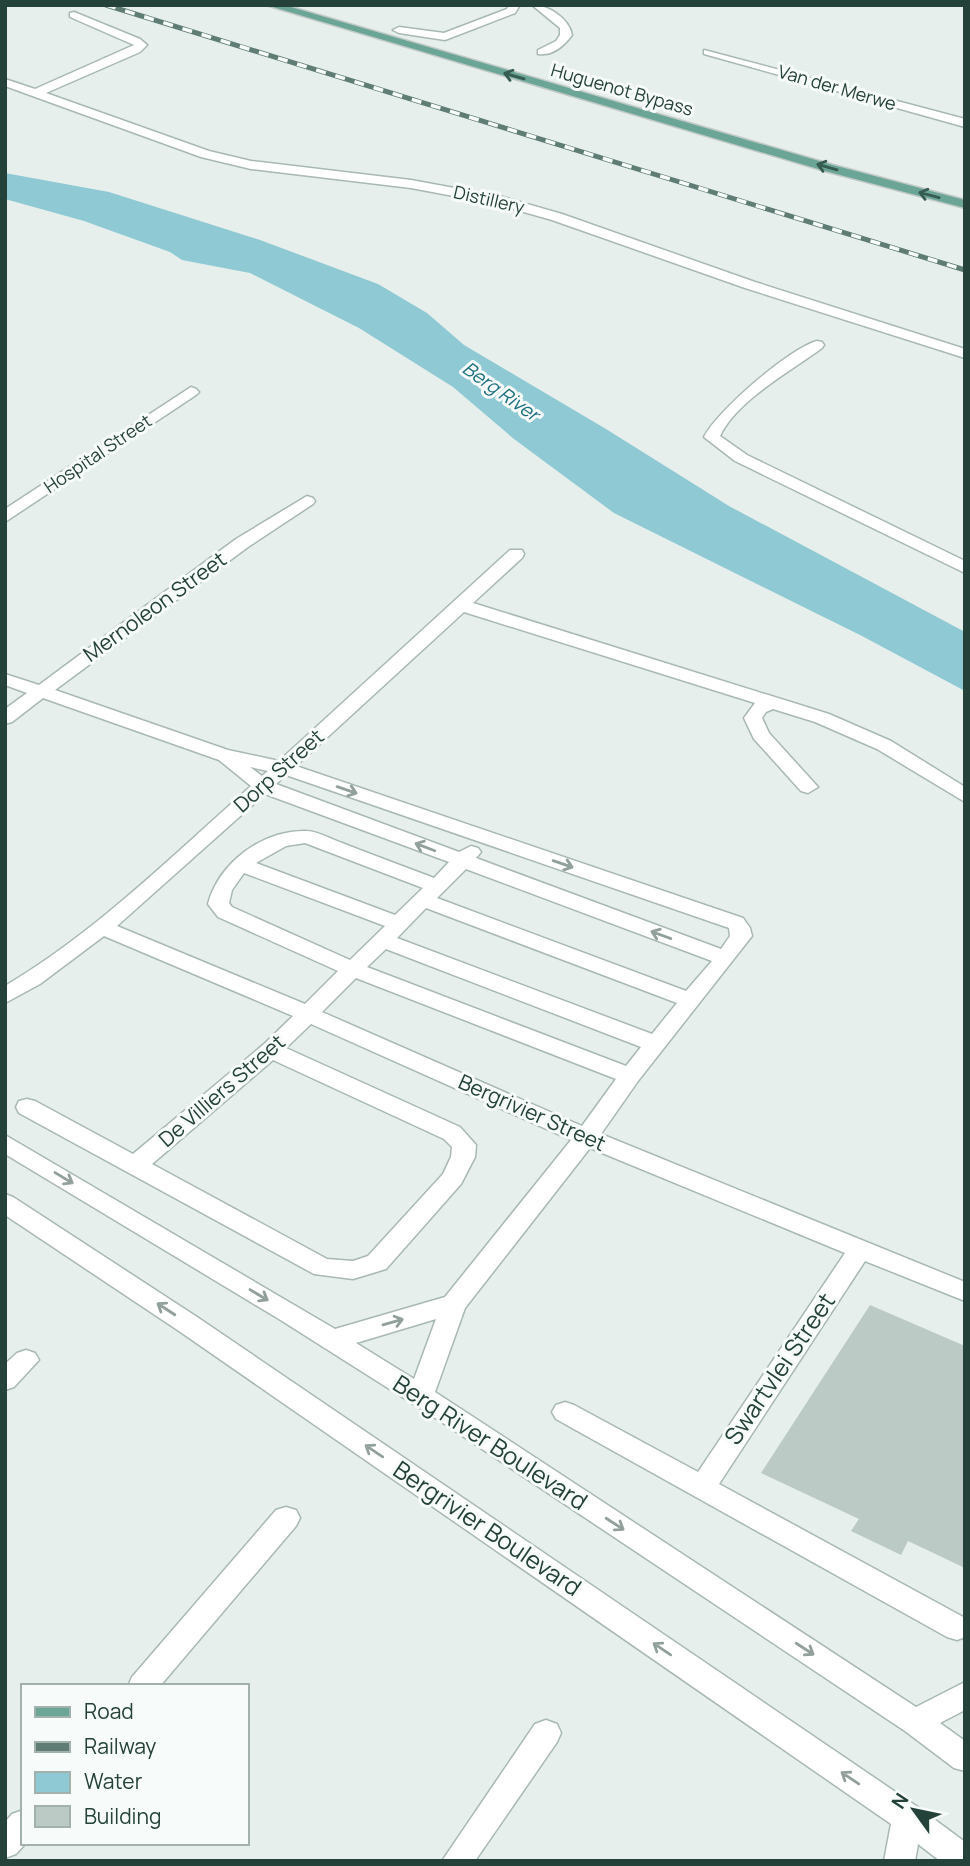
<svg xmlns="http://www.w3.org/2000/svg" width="970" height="1866" font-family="Manrope,sans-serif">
  <rect width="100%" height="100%" fill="#e6efeb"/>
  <path fill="#8ec9d4" d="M5,173L109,192L260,240L378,284L427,313L464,345L606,429L729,506L965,632V691L862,636L614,513L514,439L453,387L359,328L250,273L182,260L170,252L84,221L5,199Z"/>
  <path fill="#bbcac4" d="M870,1305L965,1346V1568L908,1541L901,1555L851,1531L859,1519L761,1473Z"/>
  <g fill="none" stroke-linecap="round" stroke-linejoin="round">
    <g stroke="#a8b8b2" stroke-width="3">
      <path id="minor" d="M509,5H520L515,13L445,40L399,33L393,30L399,27L444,33L507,9Z
        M532,5C548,5 569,18 572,35C564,46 552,56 538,54V50L556,41L560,35V28Z
        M74,12L140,39L147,45L140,52L46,93L209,151L251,161L411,180L503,197L562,214L755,282L965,349V358L745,288L552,220L496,204L411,188L251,169L201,157L5,86V79L35,89L134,45L70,17V13Z
        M704,50L965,119V127L704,54Z
        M817,341L822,342L824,345L822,348C791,371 737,400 720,436L747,455L965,561V573L735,461L704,437C717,411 790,348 817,341Z
        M191,387L196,389L199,392L196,395L5,522V509Z
        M307,496L313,498L315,501L313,504L248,547L55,690L228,750L279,761L510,550H522L524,554L522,558L473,603L829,714L891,741L965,787V802L877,749L815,722L773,709L766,712L762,718L769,733L818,787L808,793L801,791L754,739L744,718L755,703L464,612L296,766L743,918L750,928L752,936L748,941L638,1081L601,1134L965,1282V1301L865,1261L719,1484L965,1618V1637L957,1640L947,1637L556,1419L552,1412L556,1405L565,1402L574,1405L698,1472L845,1253L590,1148L465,1308L435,1392L916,1707L965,1682V1710L940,1723L965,1741V1771L954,1768L905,1731L440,1421L279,1319L5,1154V1135L335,1329L445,1297L571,1140L311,1024L286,1048L460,1127L476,1145L475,1157L461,1184L386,1269L353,1279L314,1274L19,1113L16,1107L19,1101L27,1099L35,1101L133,1154L263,1045L293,1016L104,936L40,984L5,1003V986C96,932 172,856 251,786L219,760L43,698L12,722L5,724V709L27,693L5,685V674L39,685L236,539ZM250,767L268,771L262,776ZM286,775L729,928L730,936L721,949L476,858L481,852L478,848L471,846L459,852L276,784ZM265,794L449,862L434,878C403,866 372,855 342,843C331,839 317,831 306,831C262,830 219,863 208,904L218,917L338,971L305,1004L117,926ZM305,843L423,888L395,915L256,863L286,846ZM466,869L712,961L686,991L437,898ZM244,873L385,926L350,960L232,907L229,903L232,890ZM426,908L677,1003L652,1034L397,938ZM386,949L641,1047L626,1066L367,967ZM356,978L616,1079L582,1126L322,1012ZM273,1060L444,1139L452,1147L451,1157L443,1174L368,1256L353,1261L327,1259L152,1164ZM436,1319L414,1379L356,1343Z
        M5,1194L13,1197L197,1317L919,1808L965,1842V1861H940L918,1844L915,1861H884L891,1824L179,1331L5,1215Z
        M26,1350L35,1353L39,1360L14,1387L5,1390V1364L17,1353Z
        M286,1507L296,1510L300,1518L296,1526L160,1686H128L132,1677L276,1510Z
        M546,1720L557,1724L561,1733L557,1742L475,1861H442L535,1724Z
        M23,1810V1843H26L16,1854L5,1858V1822L12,1814Z"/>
    </g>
    <g stroke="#c2cac8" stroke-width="3">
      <path id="major" d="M266,5H284L833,165L965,200V208L825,171Z"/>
    </g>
    <use href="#minor" fill="#fff" fill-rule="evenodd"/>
    <use href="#major" fill="#6aa596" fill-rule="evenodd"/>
    <g stroke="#5f7d75" stroke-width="5">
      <path id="rail" d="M106,5L965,270"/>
    </g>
    <use href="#rail" stroke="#f7fbf9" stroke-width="3.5" stroke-dasharray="10" stroke-linecap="butt"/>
  </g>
  <defs><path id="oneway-shaft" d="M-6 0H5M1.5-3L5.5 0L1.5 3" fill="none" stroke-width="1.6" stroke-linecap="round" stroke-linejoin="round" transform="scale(1.75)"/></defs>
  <g stroke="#365b51">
    <use href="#oneway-shaft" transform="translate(514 76) rotate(-164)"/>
    <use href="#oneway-shaft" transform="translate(827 167) rotate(-164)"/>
    <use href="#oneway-shaft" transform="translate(929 195) rotate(-165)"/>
  </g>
  <g stroke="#92a09c">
    <use href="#oneway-shaft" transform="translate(347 790) rotate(19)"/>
    <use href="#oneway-shaft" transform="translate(425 847) rotate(-159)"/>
    <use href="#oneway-shaft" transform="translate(563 864) rotate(19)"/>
    <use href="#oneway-shaft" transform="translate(661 935) rotate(-160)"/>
    <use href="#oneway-shaft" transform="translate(64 1178) rotate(31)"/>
    <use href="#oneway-shaft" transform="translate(259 1295) rotate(31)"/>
    <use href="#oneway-shaft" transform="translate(166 1309) rotate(-147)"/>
    <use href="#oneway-shaft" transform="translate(393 1322) rotate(-16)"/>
    <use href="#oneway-shaft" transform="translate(374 1451) rotate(-146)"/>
    <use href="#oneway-shaft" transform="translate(615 1524) rotate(33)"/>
    <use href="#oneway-shaft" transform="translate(662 1649) rotate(-146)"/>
    <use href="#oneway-shaft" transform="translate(805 1649) rotate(33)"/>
    <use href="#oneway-shaft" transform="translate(850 1778) rotate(-146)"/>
  </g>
  <g text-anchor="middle" stroke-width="6" stroke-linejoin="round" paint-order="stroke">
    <g font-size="18" fill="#24423a" stroke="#f7fbf9">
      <text transform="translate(837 88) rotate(16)" y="6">Van der Merwe</text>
      <text transform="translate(622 90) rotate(16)" y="6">Huguenot Bypass</text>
      <text transform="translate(489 200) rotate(13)" y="6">Distillery</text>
      <text transform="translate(98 454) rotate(-34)" y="6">Hospital Street</text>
    </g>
    <g font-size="19" font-style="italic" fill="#1c6f80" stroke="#f7fbf9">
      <text transform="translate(501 391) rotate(35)" y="7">Berg River</text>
    </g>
    <g font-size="21" fill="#24423a" stroke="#f7fbf9">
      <text transform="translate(155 607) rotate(-36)" y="7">Mernoleon Street</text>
      <text transform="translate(279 771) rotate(-42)" y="7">Dorp Street</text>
      <text transform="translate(222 1091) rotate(-41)" y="7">De Villiers Street</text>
      <text transform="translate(532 1113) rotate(24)" y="7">Bergrivier Street</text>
    </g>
    <g font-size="24" fill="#24423a" stroke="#f7fbf9">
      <text transform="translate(780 1369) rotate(-56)" y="8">Swartvlei Street</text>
      <text transform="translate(490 1443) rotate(33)" y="8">Berg River Boulevard</text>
      <text transform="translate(487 1529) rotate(34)" y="8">Bergrivier Boulevard</text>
    </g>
  </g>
  <rect width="970" height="1866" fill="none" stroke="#24423a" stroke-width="14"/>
  <rect x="21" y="1684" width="228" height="161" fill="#f7fbf9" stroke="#a3b1ad" stroke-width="2"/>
  <rect x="35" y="1707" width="35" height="10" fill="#6aa596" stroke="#a3b1ad" stroke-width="2"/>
  <text x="84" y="1719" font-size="21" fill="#24423a">Road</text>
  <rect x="35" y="1742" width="35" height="10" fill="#5f7d75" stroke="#a3b1ad" stroke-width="2"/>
  <text x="84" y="1754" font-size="21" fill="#24423a">Railway</text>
  <rect x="35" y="1772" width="35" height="21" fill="#8ec9d4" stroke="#a3b1ad" stroke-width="2"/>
  <text x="84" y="1789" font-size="21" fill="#24423a">Water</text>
  <rect x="35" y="1806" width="35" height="21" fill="#bbcac4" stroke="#a3b1ad" stroke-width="2"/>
  <text x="84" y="1824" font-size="21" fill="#24423a">Building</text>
  <g transform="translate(914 1810) rotate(303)" stroke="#f7fbf9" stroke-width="5" paint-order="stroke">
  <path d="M0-5L12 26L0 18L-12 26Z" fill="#24423a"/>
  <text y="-10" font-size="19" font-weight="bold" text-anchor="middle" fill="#24423a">N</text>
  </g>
</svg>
